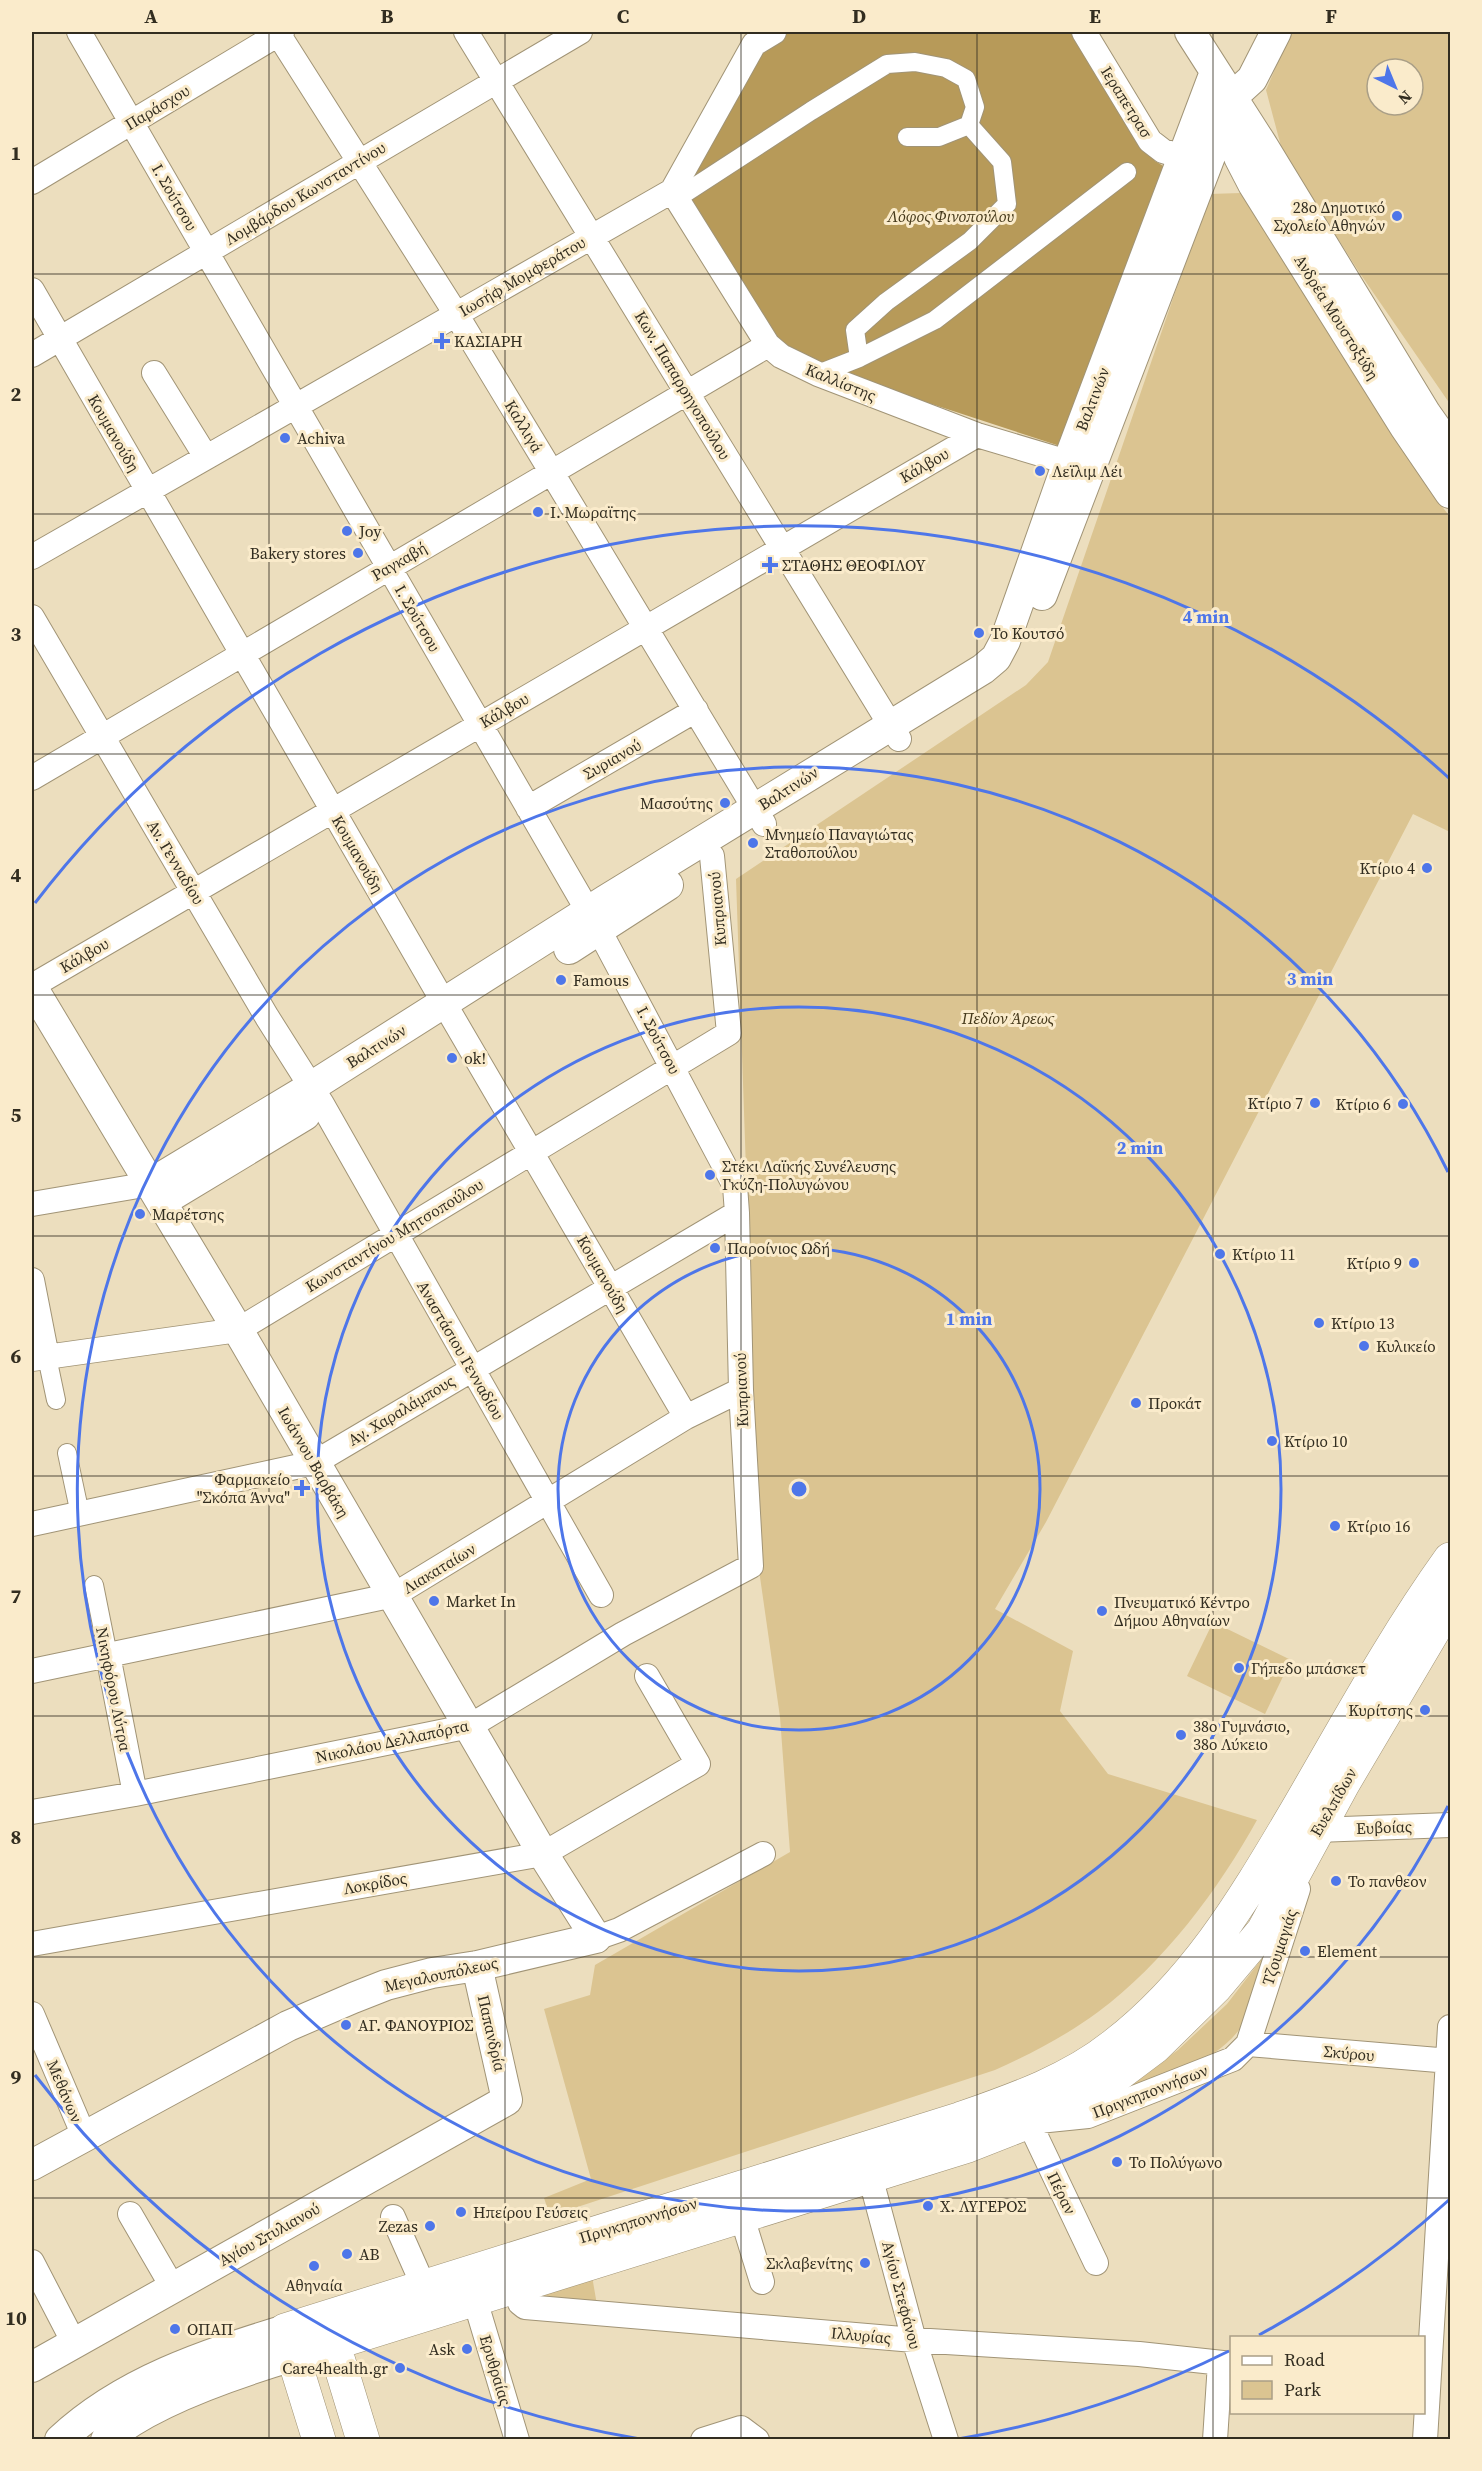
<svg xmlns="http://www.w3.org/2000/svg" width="1482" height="2471" font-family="'Source Serif 4',serif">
  <rect width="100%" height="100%" fill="#ecdebe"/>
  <path fill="#dbc491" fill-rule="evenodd" d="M1291,32H1450V404L1359,272L1282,150L1266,90ZM1377,69H1413V105H1377Z
    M1241,193L1432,493L1450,517V832L1413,814L1046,1522L995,1609L1073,1651L1060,1711L1108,1774L1257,1820C1219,1889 1163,1964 1098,2012C1067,2035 1031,2054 995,2070L550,2216L544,2198L591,2179L544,2009L590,1995L595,1965L790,1852L780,1717L760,1577L736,879L1026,685L1048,662L1209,194Z
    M1213,1622L1291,1660L1265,1714L1187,1676Z
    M1277,1939C1270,1960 1266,1985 1256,2004C1225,2064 1180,2069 1122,2091L1178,2050L1227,2004Z
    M592,2276L597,2305L543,2300L540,2296Z"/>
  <path fill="#b79a59" d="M786,32H1076L1155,161L1170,170L1066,448L797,360L776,343L680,188L758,50Z"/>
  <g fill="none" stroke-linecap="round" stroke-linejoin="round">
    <g stroke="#a19476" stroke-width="20">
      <path id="pedestrian" d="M676,199L811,111L887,64L915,62L946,68L966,79L975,107L969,125L939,137H907
        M859,358L855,330L886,302L970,241L1007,204L1002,162L969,125
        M818,374L859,358L935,320L1127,172
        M47,1357L56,1400
        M67,1453L80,1514
        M94,1585L108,1655"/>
    </g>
    <g stroke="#a19476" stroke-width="26">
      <path id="minor" d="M277,32L456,314L764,824
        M466,32L899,739
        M1084,32L1150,141L1163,151L1183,157
        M32,182L282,32
        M672,191L768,345L781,356L818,374L977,435L1084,467
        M32,290L444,1003L686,1417
        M32,355L580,32
        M154,373L206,457
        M32,557L672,191L754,44L774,32
        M32,617L267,1017L322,1104L601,1595
        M32,778L768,345
        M528,808L696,710
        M32,986L977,435
        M32,1204L150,1184
        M32,1280L47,1357
        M32,1359L238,1330L729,1033L712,856
        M32,1524L314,1463L737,1213
        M108,1655L135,1794
        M32,1671L394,1595L686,1417L741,1390
        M32,1812L135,1794L470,1726L623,1634L751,1566L741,1390L737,1213L735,1186L599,930L79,32
        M1313,1842L1317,1830L1450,1825
        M596,1938L619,1930L763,1854
        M32,1944L543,1854L698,1764L647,1676
        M32,2014L84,2136
        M1248,2044L1450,2061
        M866,2161L914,2340L946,2440
        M130,2214L173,2288
        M393,2217L424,2287
        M742,2217L762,2282
        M32,2262L74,2343
        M1096,2263L1029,2122L1088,2116L1233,2059L1248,2044L1298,1889
        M516,2287L520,2303L525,2307L914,2340L1139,2354L1232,2364
        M475,2300L517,2440
        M703,2440L741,2428L757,2440
        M1215,2440L1220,2363
        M1425,2440L1450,2027"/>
    </g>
    <g stroke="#a19476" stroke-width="32">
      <path id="tertiary" d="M1190,32L1263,146L1426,414L1450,448
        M1233,105L1239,157L1253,184L1405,427L1450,493
        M1218,110L1252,79L1276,32
        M1042,595L1232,99
        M569,949L668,885
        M32,987L238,1330L543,1854L596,1938L477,1966L432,1973L386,1985L353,1998L288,2026L32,2165
        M150,1184L311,1087L606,900L983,669L996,658L1005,641L1068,462L1215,72
        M161,1202L305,1115
        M32,2367L507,2100L477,1966
        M60,2440C123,2381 205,2355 285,2330
        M106,2440C151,2401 236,2373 293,2356"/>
    </g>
    <g stroke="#a19476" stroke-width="34">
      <path id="secondary" d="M327,2322L363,2440
        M293,2356L968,2146L1029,2122L1111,2080L1155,2047L1215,1988L1263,1931L1343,1784L1450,1603
        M319,2440L285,2330L959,2119C1013,2100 1069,2081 1114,2045C1194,1983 1241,1904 1292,1818C1343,1731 1391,1641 1450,1559"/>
    </g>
    <use href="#pedestrian" stroke="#fff" stroke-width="18"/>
    <use href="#minor" stroke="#fff" stroke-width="24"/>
    <use href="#tertiary" stroke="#fff" stroke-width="30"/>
    <use href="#secondary" stroke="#fff" stroke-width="33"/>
  </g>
  <path fill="none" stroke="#322d20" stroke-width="1.5" stroke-opacity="0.55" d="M269,32V2440M505,32V2440M741,32V2440M977,32V2440M1213,32V2440M32,274H1450M32,514H1450M32,754H1450M32,995H1450M32,1236H1450M32,1476H1450M32,1716H1450M32,1957H1450M32,2198H1450"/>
  <g fill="none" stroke="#4e76e9" stroke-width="3">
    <circle cx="799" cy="1489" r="241"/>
    <circle cx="799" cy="1489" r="482"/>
    <path d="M1448 1806A722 722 0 1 1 1448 1172"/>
    <path d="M1450 2199A963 963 0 0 1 1259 2335M1229 2351A963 963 0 0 1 958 2439M640 2439A963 963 0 0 1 35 2075M35 903A963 963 0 0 1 1450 779"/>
  </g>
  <g fill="#4e76e9" stroke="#faebcb" stroke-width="2">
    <circle cx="1397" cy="216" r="6"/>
    <path d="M439 332h6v6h6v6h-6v6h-6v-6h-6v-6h6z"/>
    <circle cx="285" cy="438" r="6"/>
    <circle cx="1040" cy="471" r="6"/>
    <circle cx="538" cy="512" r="6"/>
    <circle cx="347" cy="531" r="6"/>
    <circle cx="358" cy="553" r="6"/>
    <path d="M767 556h6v6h6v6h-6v6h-6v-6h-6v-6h6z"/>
    <circle cx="979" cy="633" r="6"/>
    <circle cx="725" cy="803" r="6"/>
    <circle cx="753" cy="843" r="6"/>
    <circle cx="1427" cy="868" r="6"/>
    <circle cx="561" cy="980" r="6"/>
    <circle cx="452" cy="1058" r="6"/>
    <circle cx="1315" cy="1103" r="6"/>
    <circle cx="1403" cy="1104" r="6"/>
    <circle cx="710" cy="1175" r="6"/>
    <circle cx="140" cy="1214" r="6"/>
    <circle cx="715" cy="1248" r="6"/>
    <circle cx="1220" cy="1254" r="6"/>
    <circle cx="1414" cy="1263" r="6"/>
    <circle cx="1319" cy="1323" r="6"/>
    <circle cx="1364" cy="1346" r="6"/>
    <circle cx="1136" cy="1403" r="6"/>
    <circle cx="1272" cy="1441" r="6"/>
    <path d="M299 1479h6v6h6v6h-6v6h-6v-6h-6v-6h6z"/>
    <circle cx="1335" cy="1526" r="6"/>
    <circle cx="434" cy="1601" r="6"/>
    <circle cx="1102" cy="1611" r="6"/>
    <circle cx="1239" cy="1668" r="6"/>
    <circle cx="1425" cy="1710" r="6"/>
    <circle cx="1181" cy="1735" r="6"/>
    <circle cx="1336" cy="1881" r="6"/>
    <circle cx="1305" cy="1951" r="6"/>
    <circle cx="346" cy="2025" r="6"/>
    <circle cx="1117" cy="2162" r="6"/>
    <circle cx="928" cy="2206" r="6"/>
    <circle cx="461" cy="2212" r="6"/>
    <circle cx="430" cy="2226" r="6"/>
    <circle cx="347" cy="2254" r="6"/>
    <circle cx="865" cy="2263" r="6"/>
    <circle cx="314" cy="2266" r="6"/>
    <circle cx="175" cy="2329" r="6"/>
    <circle cx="467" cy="2349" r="6"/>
    <circle cx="400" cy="2368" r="6"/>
  </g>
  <g text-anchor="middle" stroke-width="6" stroke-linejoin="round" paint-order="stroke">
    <g font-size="16" fill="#322d20" stroke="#faebcb">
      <text transform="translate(1127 102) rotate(58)" y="6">Ιεραπετρασ</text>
      <text transform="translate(157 107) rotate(-31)" y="6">Παράσχου</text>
      <text transform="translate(305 193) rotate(-31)" y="6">Λομβάρδου Κωνσταντίνου</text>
      <text transform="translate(175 197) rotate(60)" y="6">Ι. Σούτσου</text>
      <text transform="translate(522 276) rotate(-30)" y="6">Ιωσήφ Μομφεράτου</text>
      <text transform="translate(1337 317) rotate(58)" y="6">Ανδρέα Μουστοξύδη</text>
      <text transform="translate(841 382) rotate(22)" y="6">Καλλίστης</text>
      <text transform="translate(683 385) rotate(59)" y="6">Κων. Παπαρρηγοπούλου</text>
      <text transform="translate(1092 399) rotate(-69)" y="6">Βαλτινών</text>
      <text transform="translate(524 426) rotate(59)" y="6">Καλλιγά</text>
      <text transform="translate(114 433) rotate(60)" y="6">Κουμανούδη</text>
      <text transform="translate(924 465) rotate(-30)" y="6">Κάλβου</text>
      <text transform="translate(399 561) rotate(-30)" y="6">Ραγκαβή</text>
      <text transform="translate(418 618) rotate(60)" y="6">Ι. Σούτσου</text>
      <text transform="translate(504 710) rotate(-30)" y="6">Κάλβου</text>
      <text transform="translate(612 759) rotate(-30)" y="6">Συριανού</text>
      <text transform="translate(788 788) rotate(-32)" y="6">Βαλτινών</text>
      <text transform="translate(358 854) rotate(60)" y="6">Κουμανούδη</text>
      <text transform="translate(176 862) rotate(59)" y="6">Αν. Γενναδίου</text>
      <text transform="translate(717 909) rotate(-95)" y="6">Κυπριανού</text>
      <text transform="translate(84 955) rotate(-30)" y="6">Κάλβου</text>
      <text transform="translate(659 1040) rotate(62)" y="6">Ι. Σούτσου</text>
      <text transform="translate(376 1046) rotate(-32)" y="6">Βαλτινών</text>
      <text transform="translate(394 1235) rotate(-31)" y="6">Κωνσταντίνου Μητσοπούλου</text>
      <text transform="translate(603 1274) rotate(60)" y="6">Κουμανούδη</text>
      <text transform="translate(461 1350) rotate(60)" y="6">Αναστάσιου Γενναδίου</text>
      <text transform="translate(741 1390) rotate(-92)" y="6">Κυπριανού</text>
      <text transform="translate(401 1410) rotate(-31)" y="6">Αγ. Χαραλάμπους</text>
      <text transform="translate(314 1462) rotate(60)" y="6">Ιωάννου Βαρβάκη</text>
      <text transform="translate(439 1568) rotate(-31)" y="6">Λιακαταίων</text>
      <text transform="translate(114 1689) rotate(79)" y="6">Νικηφόρου Λύτρα</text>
      <text transform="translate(392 1741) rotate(-12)" y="6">Νικολάου Δελλαπόρτα</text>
      <text transform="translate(1333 1802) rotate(-60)" y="6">Ευελπίδων</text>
      <text transform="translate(1384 1827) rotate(-2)" y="6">Ευβοίας</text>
      <text transform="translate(375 1883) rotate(-10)" y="6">Λοκρίδος</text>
      <text transform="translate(1279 1947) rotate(-72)" y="6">Τζουμαγιάς</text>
      <text transform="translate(441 1974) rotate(-12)" y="6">Μεγαλουπόλεως</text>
      <text transform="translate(492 2033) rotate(77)" y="6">Παπανδρία</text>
      <text transform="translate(1349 2053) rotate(5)" y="6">Σκύρου</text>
      <text transform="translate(65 2091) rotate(67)" y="6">Μεθάνων</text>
      <text transform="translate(1150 2091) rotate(-21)" y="6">Πριγκηποννήσων</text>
      <text transform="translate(1062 2193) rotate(64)" y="6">Πέραν</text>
      <text transform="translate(638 2220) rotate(-17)" y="6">Πριγκηποννήσων</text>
      <text transform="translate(269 2234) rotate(-29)" y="6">Αγίου Στυλιανού</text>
      <text transform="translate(902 2295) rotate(75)" y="6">Αγίου Στεφάνου</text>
      <text transform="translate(861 2335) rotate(5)" y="6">Ιλλυρίας</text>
      <text transform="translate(496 2370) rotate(73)" y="6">Ερυθραίας</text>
    </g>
    <g font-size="16" fill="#322d20" stroke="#faebcb" text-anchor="start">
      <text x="1385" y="213" text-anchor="end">28ο Δημοτικό<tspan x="1385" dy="18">Σχολείο Αθηνών</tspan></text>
      <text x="454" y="347">ΚΑΣΙΑΡΗ</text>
      <text x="297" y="444">Achiva</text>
      <text x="1052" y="477">Λεϊλιμ Λέι</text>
      <text x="550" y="518">Ι. Μωραϊτης</text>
      <text x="359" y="537">Joy</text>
      <text x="346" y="559" text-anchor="end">Bakery stores</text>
      <text x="782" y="571">ΣΤΑΘΗΣ ΘΕΟΦΙΛΟΥ</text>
      <text x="991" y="639">Το Κουτσό</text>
      <text x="713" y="809" text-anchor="end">Μασούτης</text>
      <text x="765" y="840">Μνημείο Παναγιώτας<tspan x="765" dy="18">Σταθοπούλου</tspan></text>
      <text x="1415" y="874" text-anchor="end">Κτίριο 4</text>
      <text x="573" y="986">Famous</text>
      <text x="464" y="1064">ok!</text>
      <text x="1303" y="1109" text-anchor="end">Κτίριο 7</text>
      <text x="1391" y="1110" text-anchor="end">Κτίριο 6</text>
      <text x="722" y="1172">Στέκι Λαϊκής Συνέλευσης<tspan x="722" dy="18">Γκύζη-Πολυγώνου</tspan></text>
      <text x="152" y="1220">Μαρέτσης</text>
      <text x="727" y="1254">Παροίνιος Ωδή</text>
      <text x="1232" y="1260">Κτίριο 11</text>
      <text x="1402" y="1269" text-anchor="end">Κτίριο 9</text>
      <text x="1331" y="1329">Κτίριο 13</text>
      <text x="1376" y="1352">Κυλικείο</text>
      <text x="1148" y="1409">Προκάτ</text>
      <text x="1284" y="1447">Κτίριο 10</text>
      <text x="290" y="1485" text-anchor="end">Φαρμακείο<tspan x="290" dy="18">"Σκόπα Άννα"</tspan></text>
      <text x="1347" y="1532">Κτίριο 16</text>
      <text x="446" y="1607">Market In</text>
      <text x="1114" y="1608">Πνευματικό Κέντρο<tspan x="1114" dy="18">Δήμου Αθηναίων</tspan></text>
      <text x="1251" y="1674">Γήπεδο μπάσκετ</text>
      <text x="1413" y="1716" text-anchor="end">Κυρίτσης</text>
      <text x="1193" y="1732">38ο Γυμνάσιο,<tspan x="1193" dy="18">38ο Λύκειο</tspan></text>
      <text x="1348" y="1887">Το πανθεον</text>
      <text x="1317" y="1957">Element</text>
      <text x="358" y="2031">ΑΓ. ΦΑΝΟΥΡΙΟΣ</text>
      <text x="1129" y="2168">Το Πολύγωνο</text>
      <text x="940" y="2212">Χ. ΛΥΓΕΡΟΣ</text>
      <text x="473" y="2218">Ηπείρου Γεύσεις</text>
      <text x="418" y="2232" text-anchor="end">Zezas</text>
      <text x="359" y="2260">ΑΒ</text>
      <text x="853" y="2269" text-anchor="end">Σκλαβενίτης</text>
      <text x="314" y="2291" text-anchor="middle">Αθηναία</text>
      <text x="187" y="2335">ΟΠΑΠ</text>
      <text x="455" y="2355" text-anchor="end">Ask</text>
      <text x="388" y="2374" text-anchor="end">Care4health.gr</text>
    </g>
    <g font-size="16" font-style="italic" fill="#433719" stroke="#faebcb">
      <text x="951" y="222">Λόφος Φινοπούλου</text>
      <text x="1008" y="1024">Πεδίον Άρεως</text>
    </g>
  </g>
  <circle cx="799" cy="1489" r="9" fill="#4e76e9" stroke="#faebcb" stroke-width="3"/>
  <g font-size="18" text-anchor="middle" font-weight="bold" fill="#4e76e9" stroke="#faebcb" stroke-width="6" stroke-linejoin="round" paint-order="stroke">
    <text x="1206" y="623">4 min</text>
    <text x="1310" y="985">3 min</text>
    <text x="1140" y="1154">2 min</text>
    <text x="969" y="1325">1 min</text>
  </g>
  <rect width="1482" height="2471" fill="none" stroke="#faebcb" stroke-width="66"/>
  <rect x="1230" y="2336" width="195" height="78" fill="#faebcb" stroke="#aa9f87" stroke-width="1.5"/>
  <rect x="1242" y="2356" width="30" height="9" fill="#ffffff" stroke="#aa9f87" stroke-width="1.5"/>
  <text x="1284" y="2366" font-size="18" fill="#322d20">Road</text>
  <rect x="1242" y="2381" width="30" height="18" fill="#dbc491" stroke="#aa9f87" stroke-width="1.5"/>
  <text x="1284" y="2396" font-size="18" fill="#322d20">Park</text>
  <g transform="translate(1395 87) rotate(137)"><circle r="28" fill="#faebcb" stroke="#aa9f87" stroke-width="1.5"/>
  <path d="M0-4.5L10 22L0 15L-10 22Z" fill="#4e76e9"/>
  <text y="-9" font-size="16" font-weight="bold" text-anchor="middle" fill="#322d20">N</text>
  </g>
  <rect x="33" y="33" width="1416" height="2405" fill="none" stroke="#322d20" stroke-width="2"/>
  <g font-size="20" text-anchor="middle" font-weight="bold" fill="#322d20">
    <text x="151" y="23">A</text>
    <text x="387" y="23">B</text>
    <text x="623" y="23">C</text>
    <text x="859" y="23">D</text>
    <text x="1095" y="23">E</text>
    <text x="1331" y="23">F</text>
    <text x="16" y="160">1</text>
    <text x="16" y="401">2</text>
    <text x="16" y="641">3</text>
    <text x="16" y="882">4</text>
    <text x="16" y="1122">5</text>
    <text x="16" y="1363">6</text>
    <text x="16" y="1603">7</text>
    <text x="16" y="1844">8</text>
    <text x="16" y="2084">9</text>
    <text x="16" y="2325">10</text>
  </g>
</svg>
